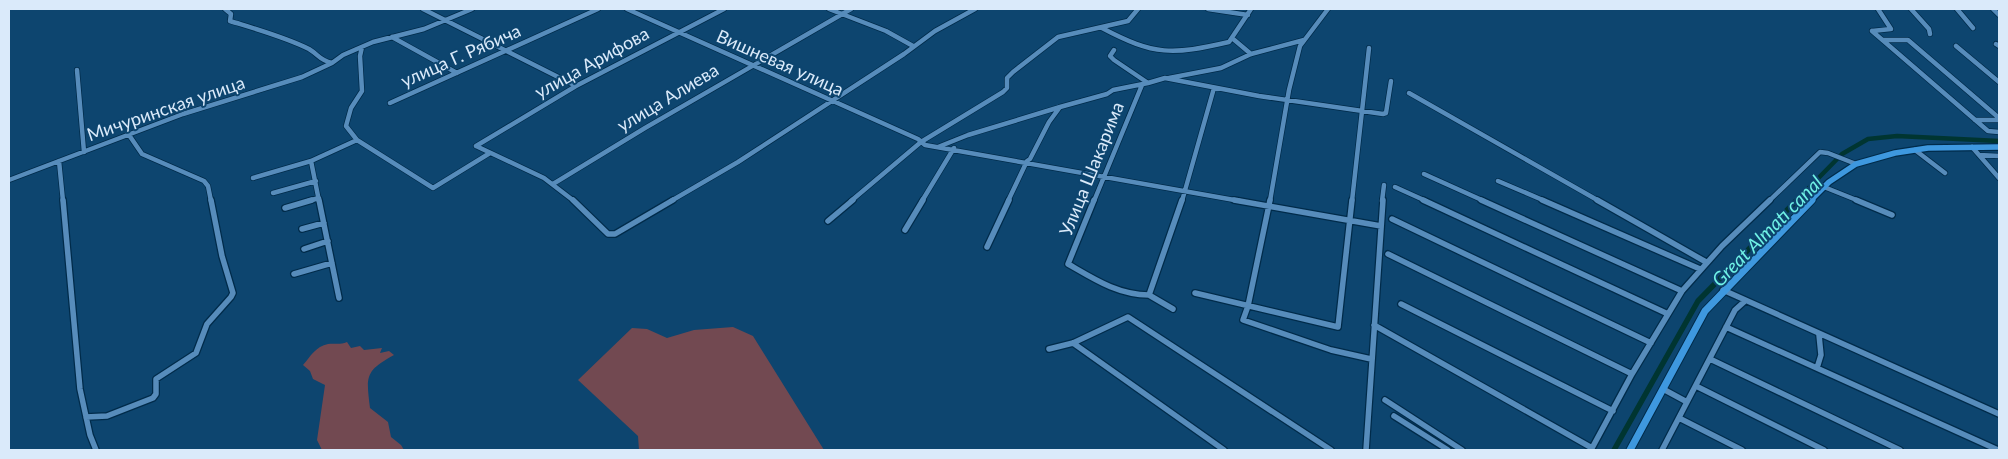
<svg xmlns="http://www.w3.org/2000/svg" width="2008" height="459" font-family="Lato,sans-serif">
  <rect width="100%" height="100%" fill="#0d456f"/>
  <path fill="#724951" d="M733,327L753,336L824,450H639L638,436L578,380L632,328L647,329L667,338L694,330Z
    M347,342L351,348L360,346L364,350L382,348L380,353L389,351L394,355C365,371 366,376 370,408L388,422L391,437L401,445L404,450H322L317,440L325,385L313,379L310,371L303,365C310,357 316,346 328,344C335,343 340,345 347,342Z"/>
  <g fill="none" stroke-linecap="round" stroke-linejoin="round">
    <path stroke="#003531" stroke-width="4.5" d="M1796,201L1842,154L1868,139L1897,136L1999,141"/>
    <path stroke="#003531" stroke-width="5.5" d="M1614,450L1698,301L1797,200"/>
    <g stroke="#002b4a" stroke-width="6">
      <path id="minor-far1" d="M225,9L231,14L230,21C256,29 285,37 309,49C319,55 319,60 332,63
        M423,9L576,86
        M627,9L918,139L925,145L1240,201
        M829,9L886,31L913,46
        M1208,9L1248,15
        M1911,9L1929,29L1930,34
        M1957,9L1973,28
        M1993,9L1999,15
        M1102,28C1155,56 1172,55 1229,42L1251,9
        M1872,31L1988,131L1999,132
        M1872,31L1891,29L1878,9
        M392,37L457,73
        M1232,38L1251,54
        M1883,40H1908L1999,118
        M1996,44L1999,46
        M1956,46L1999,82
        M362,47L360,56L362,91L351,108L346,126L357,140L433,188L490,153
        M77,70L84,152
        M1169,78L1221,68L1251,54L1304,40
        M1148,83L1165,78L1259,96L1383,114L1386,113L1391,81
        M1409,93L1599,201
        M390,103L598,9
        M1975,120H1999
        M129,135L142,154L204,181L208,186L211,201
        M476,146L544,178L574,201
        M476,146L576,86L724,9
        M938,147L968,135L1060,107
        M1972,147L1999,178
        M1915,150L1945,173
        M1979,155L1999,156
        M59,161L63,201
        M1424,174L1484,201
        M253,178L311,161
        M9,180L183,114L302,77L332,63L343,55L373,42L424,29L472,9
        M1498,181L1545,201
        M553,184L645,128L851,9
        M1395,187L1426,201
        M1824,187L1859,201
        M273,193L316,181
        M308,201L319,198
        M319,201L311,161L357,140
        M671,201L738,162L904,54L935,31L975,9
        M851,201L921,142L1003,92L1007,88V78L1013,72L1058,37L1128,21L1138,9
        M922,201L954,148
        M1008,201L1027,161L1030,159L1049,122L1060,107L1107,94L1113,90L1148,83L1114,60L1110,56L1114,50
        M1094,201L1142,85
        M1182,201L1214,88
        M1270,201L1289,90L1300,46L1328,9
        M1352,201L1369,48
        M1382,201L1384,185
        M1769,201L1820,152L1828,153L1856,164"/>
    </g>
    <g stroke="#002b4a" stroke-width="8">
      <path id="minor" d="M63,200L80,389L90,435L96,450
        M319,200L339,298
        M573,200L608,234H615L673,200
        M1094,200L1068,264C1094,279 1118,295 1149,295L1182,200
        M1234,200L1381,226
        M1270,200L1248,306L1243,320L1331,350L1371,359
        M1423,200L1668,314
        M1481,200L1682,291
        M1542,200L1700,269
        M1597,200L1706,262
        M1856,200L1892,215
        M285,208L312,200
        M1392,219L1651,343
        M828,221L853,200
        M302,229L324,223
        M905,230L923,200
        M987,247L1009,200
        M304,249L328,241
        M1388,254L1632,374
        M294,274L332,263
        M1723,290L1999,414
        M1195,293L1338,327L1352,200
        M1149,295L1173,309
        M1401,304L1613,411
        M1374,325L1592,448
        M1726,327L1998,450
        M1073,343L1224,450
        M1049,349L1073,343L1128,317L1331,450
        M1710,359L1900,450
        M1817,368L1821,355L1819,335
        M1696,386L1824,450
        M1663,389L1687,402
        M1385,400L1462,450
        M1394,416L1448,450
        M86,417L107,416L153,398L156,394V379L196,353L207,324L231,297L233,293L222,256L211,200
        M1679,418L1742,450
        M1366,450L1383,200
        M1591,450L1632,374L1682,291L1722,246L1770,200
        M1662,450L1735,310L1745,301"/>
    </g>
    <g stroke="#002b4a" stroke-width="8">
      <path id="major-far1" d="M1810,201L1829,182L1856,164L1895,153L1928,148L1999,147"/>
    </g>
    <g stroke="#002b4a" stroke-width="9">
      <path id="major" d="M1630,450L1705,311L1812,200"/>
    </g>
    <use href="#minor-far1" stroke="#578cbb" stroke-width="4.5"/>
    <use href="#minor" stroke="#578cbb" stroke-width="5.5"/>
    <use href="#major-far1" stroke="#3e98df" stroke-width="5.5"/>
    <use href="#major" stroke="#3e98df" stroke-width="7"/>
  </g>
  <g text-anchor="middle" stroke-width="4" stroke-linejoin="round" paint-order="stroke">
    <g font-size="18" fill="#daeafa" stroke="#0d456f">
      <text transform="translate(461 56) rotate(-24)" y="6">улица Г. Рябича</text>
      <text transform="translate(592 63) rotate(-29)" y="6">улица Арифова</text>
      <text transform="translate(780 63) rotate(24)" y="6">Вишневая улица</text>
      <text transform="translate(668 98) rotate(-31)" y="6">улица Алиева</text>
      <text transform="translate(166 109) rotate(-19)" y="6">Мичуринская улица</text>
      <text transform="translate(1092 169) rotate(-68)" y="6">Улица Шакарима</text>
    </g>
    <g font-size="19" font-style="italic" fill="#70f2e6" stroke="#0d456f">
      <text transform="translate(1767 231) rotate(-45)" y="7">Great Almatı canal</text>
    </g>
  </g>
  <rect width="2008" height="459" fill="none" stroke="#daeafa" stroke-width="20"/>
</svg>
